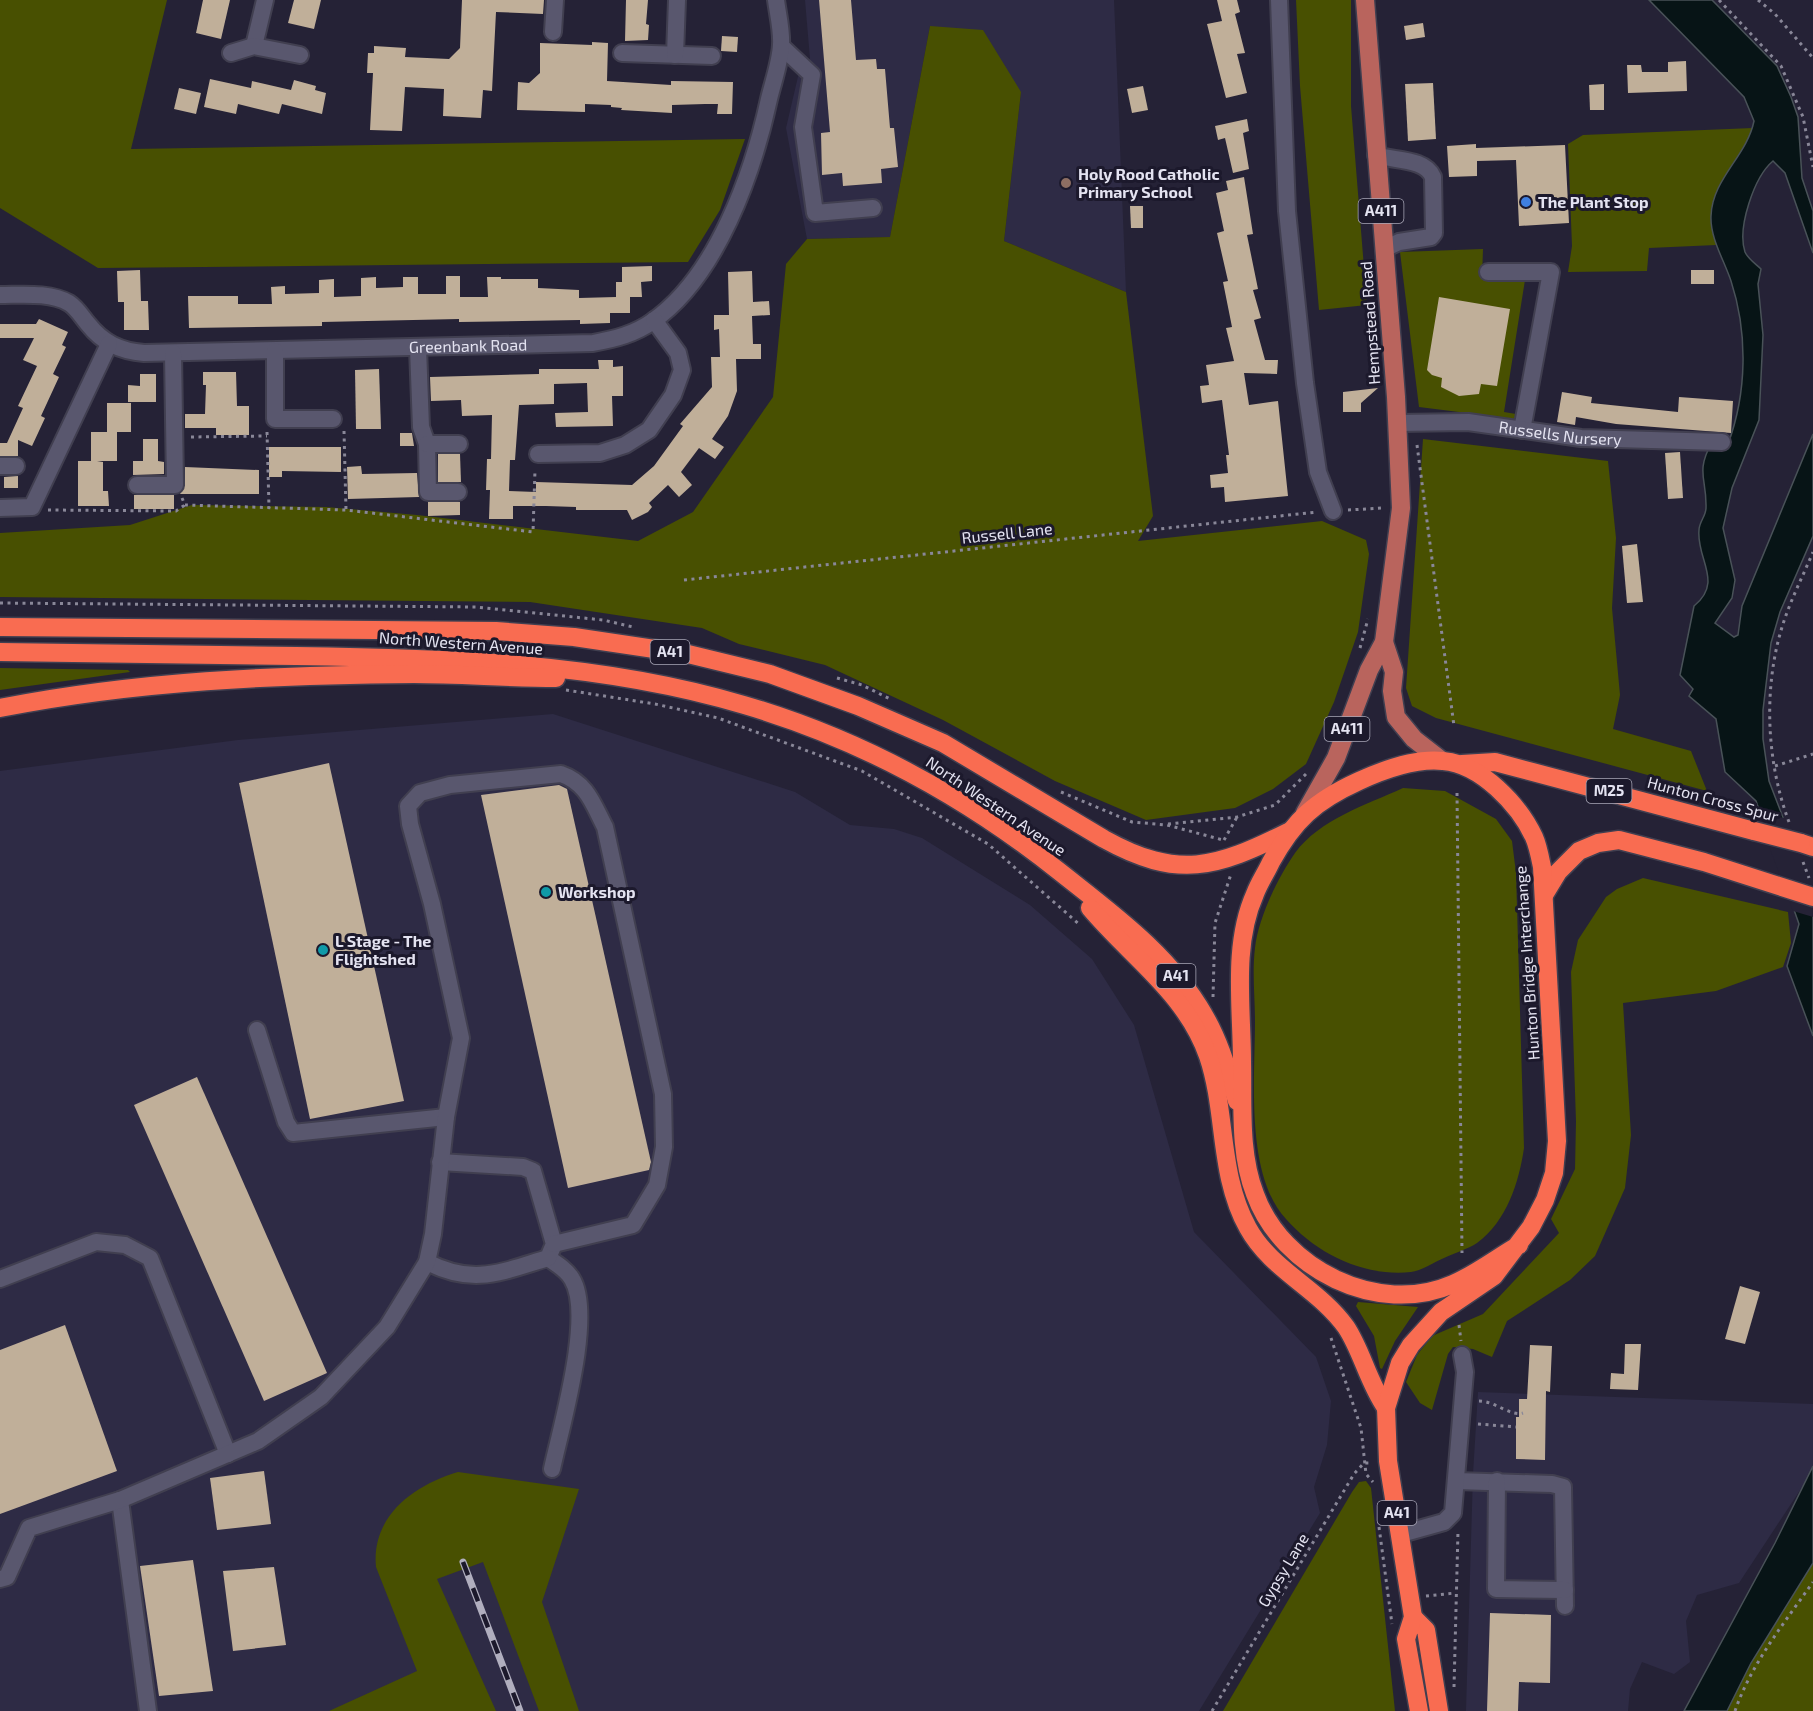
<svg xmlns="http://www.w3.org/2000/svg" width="1813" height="1711" viewBox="0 0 1813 1711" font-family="'Exo 2',sans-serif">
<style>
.built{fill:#2e2b45}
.green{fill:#485001}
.water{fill:#071416;stroke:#495258;stroke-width:1.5}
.pier{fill:#252236}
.building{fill:#c0af99}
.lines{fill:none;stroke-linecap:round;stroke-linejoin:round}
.minor-casing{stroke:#413f50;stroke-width:20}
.major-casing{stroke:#413f50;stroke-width:21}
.highway-casing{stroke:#413f50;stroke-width:21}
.path{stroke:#898798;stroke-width:3;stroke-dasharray:3 4.5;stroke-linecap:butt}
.minor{stroke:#59576e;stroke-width:16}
.major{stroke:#b9645d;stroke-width:18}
.highway{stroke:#f96c51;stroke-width:18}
.rail-casing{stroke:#b0aebe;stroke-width:7}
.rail{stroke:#1c192c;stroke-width:4.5;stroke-dasharray:14;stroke-linecap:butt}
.highway-bridge-casing{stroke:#413f50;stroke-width:21;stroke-linecap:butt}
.highway-bridge{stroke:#f96c51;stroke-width:18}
.education-dot{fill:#8d6e63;stroke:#1c192c;stroke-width:2}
.shop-dot{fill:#3f7fe0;stroke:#1c192c;stroke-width:2}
.culture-dot{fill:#0f9aa8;stroke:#1c192c;stroke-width:2}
.labels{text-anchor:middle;stroke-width:6;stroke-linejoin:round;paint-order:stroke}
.shield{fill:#1c192c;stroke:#a8a6b6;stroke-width:1.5}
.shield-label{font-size:15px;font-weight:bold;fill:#e4e3f1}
.poi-label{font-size:16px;font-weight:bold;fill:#e4e3f1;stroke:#1c192c;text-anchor:start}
.street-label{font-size:16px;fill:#e4e3f1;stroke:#1c192c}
</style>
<rect width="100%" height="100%" fill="#252236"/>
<!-- built -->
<g class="built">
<path d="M805,0H1114L1126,292L1004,241L1021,92L930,26L890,237L807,239L786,128L800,68L810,59Z"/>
<path d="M553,714L795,792L850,825L894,829L922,838L1030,905L1092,959L1134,1025L1194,1232L1316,1357L1331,1401L1327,1445L1314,1487L1320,1513L1199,1711H0V771L238,740Z"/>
<path d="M1478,1392L1813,1404V1466L1808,1478L1739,1583L1697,1595L1686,1621L1690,1662L1674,1674L1642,1662L1630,1689L1628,1711H1466L1473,1474Z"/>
</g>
<!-- green -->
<g class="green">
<path d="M0,0H167L131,149L745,139L720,210L688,262L98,268L0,208Z"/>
<path d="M1296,0H1351V106L1367,305L1319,310L1300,86Z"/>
<path d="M930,26L983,30L1021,92L1004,241L1126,292L1153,516L1138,541L1322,521L1366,540L1369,554L1358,632L1334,702L1306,764L1273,789L1235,808L1146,820L1055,781L943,720L825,665L739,644L702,628L530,602L0,597V533L130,525L192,505L326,507L417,515L638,541L693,512L773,397L786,264L807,239L890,237Z"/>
<path d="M1753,128C1740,159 1714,183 1711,217C1710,226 1715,236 1716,245L1649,248L1647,271L1568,272L1572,246L1568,144L1583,135Z"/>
<path d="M1483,249L1482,278L1525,280L1504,412L1516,414L1515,419L1419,407L1400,252Z"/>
<path d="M1423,439L1608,461L1616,538L1612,608L1620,695L1613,729L1691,751L1707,791L1436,718L1412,706L1406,688Z"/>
<path d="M0,668L128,670L130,672L0,690Z"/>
<path d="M1403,788L1445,791L1496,819L1512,841L1516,873L1524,1148C1519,1182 1507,1221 1477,1243C1468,1249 1454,1253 1444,1258C1434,1262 1421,1271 1411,1272C1364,1277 1317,1254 1286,1219C1245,1175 1255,1078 1255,1021C1255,997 1252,972 1255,948C1258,919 1278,877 1295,853C1320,819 1366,805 1403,788Z"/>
<path d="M1643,878L1788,912L1791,943L1783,967L1716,991L1623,1003L1631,1135L1625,1188L1595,1256L1570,1280L1507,1321L1492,1357L1473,1349L1453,1347L1448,1354L1432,1410L1420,1403L1406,1382L1417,1355L1432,1336L1483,1314L1559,1233L1551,1219L1575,1169L1576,1121L1571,972L1578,940L1606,897L1617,889Z"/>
<path d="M1358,1302L1418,1307L1395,1341L1382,1369L1380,1368L1374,1336L1356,1306Z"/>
<path d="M458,1472L579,1489L542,1602L579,1711H539L483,1562L437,1579L496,1711H329L417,1671L376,1567C371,1516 414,1485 458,1472Z"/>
<path d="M1366,1481L1371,1488L1395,1711H1223L1352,1492L1359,1482Z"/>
<path d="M1813,1563V1711H1727L1751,1663Z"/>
</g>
<!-- water -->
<g class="water">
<path d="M1649,0H1712L1777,66L1791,97L1798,117L1802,178L1813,211V253L1785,173L1773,161C1754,177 1737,228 1745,252C1748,259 1756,264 1761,269L1758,284L1763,335L1759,420L1732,488L1723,528L1735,580L1732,598L1715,623L1734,637L1738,635L1742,606L1813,434V536L1780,612L1771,643L1763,710V739L1769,781L1813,896V1036L1787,966L1799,924L1756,801L1725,772L1716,719L1689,696L1693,689L1680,675L1694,606C1724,582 1696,559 1699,530C1699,522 1706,516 1706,508C1707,478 1695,473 1712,442L1728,444C1747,393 1748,333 1731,281C1724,260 1710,238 1711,216C1712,179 1747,156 1754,121L1744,97Z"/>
<path d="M1813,1466V1563L1751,1663L1727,1711H1684L1775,1543Z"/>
</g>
<!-- pier -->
<path class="pier" d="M1756,811L1788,819L1813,887V917L1793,911Z"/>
<!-- building -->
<g class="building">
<path d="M203,0H230L221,39L196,33Z"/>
<path d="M294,0H321L314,29L288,23Z"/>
<path d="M462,0H544L543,14L496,12L492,91L483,90L481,118L443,116L444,89L405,87L402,131L370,130L373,73H367L368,53H374V46L406,48L405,57L449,59L460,48Z"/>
<path d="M626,0H648L646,24L649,25L648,40L625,41Z"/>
<path d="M819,0H851L856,60L876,59L877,69H885L890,128H894L898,167L881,169L882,183L843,186L842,173L822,175L821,133L830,132Z"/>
<path d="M1217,0H1237L1240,12L1235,14L1245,53L1237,54L1247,93L1226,98L1207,24L1222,21Z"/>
<path d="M1423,23L1425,37L1406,40L1404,26Z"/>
<path d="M722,36L738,37L737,52L721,51Z"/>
<path d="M592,42L608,43L607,81L671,85V81L733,82L732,114H717L718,104H705L672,105V113L621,110L622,108L611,107V105L585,104V112L517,110L518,82L529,83L540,73V43L592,45Z"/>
<path d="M1686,61L1687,91L1628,93L1627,65H1641L1642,72H1668V62Z"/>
<path d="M210,79L251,88L252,81L291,90L294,80L316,86L315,90L326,93L322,114L282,104L279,114L238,104L236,114L204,107Z"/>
<path d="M1433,83L1436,139L1408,141L1405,84Z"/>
<path d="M1604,84V110H1590L1589,85Z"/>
<path d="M1143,86L1148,110L1132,113L1127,89Z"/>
<path d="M179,88L201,93L196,114L174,109Z"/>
<path d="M1247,119L1249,131L1243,133L1249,169L1233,173L1225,138L1218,140L1215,126Z"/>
<path d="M1476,144V148L1565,145L1569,223L1519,226L1516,160L1477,161V176L1449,177L1447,146Z"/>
<path d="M1244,177L1253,234L1247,235L1258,289L1253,290L1261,318L1254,320L1265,360H1278L1277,374L1244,373L1249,405L1278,401L1288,496L1225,502L1224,487L1211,488L1210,475L1228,473L1226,455H1229L1222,400L1202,403L1200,386L1209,385L1206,365L1234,361L1226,328L1232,327L1223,282L1228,281L1217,233L1224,231L1216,193L1228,190L1226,181Z"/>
<path d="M1130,206H1143V228H1131Z"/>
<path d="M652,266V281L641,282L642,297H630V313H610V323L580,324V320L459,322V319L322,322V326L189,328L188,296H238V304H272L271,287L285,286V294L319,293V280L334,279V297L361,296V278L376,277V288L403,287V277H418V294H446V276H460V297H488L487,277H501V279H538V288L579,290V298L616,297V282H622V267Z"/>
<path d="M140,270L141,301H148L149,330H124V302H118L117,271Z"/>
<rect x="1691" y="270" width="23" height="14"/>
<path d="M752,271L753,302L769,301L770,315L752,316L753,344H761V359H736L737,391L728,416L712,439L724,447L715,459L699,448L681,472L692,485L679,497L668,485L649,503L652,507L648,512L632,520L627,510H576V507L546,506H513V519H489L490,490H486L487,459H491L492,415L462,416L461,400L431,401L430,377L539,374V369H599L598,360H613V367L623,366V396H612L613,426L556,427L555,413L588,412L587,383L554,384V404L519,405L515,460H510L509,491L536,492V482L632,485L654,466L683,426L680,424L712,387L711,357H720L719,329L714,330V315H729L728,272Z"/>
<path d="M1439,297L1510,309L1497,386L1481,384L1479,394L1459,396L1441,387L1442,378L1432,375L1427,370Z"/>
<path d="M39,319L68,332L62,345L66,347L53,374L59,377L41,416L45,418L32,446L18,440V456H0V443H7L23,408L18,406L37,366L23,360L34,338H0V324H36Z"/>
<path d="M379,369L381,429H356L355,370Z"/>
<path d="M203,372H236L237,406H249V435H216V428H185V414H205L206,385H203Z"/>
<path d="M140,374H156V402H128V385L140,386Z"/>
<path d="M1378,388L1361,403V412H1343V392Z"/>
<path d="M1562,392L1592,397L1591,403L1678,412L1679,397L1733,401L1731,433L1616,424L1576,417L1575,425L1557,422Z"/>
<rect x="107" y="403" width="24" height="29"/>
<path d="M91,432H117V461H97L103,462V491H108L109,506H78V461H91Z"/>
<path d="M400,433H412L414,446H400Z"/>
<path d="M143,439H158V461L164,462V474L133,475V461H143Z"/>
<path d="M269,447H341V472L282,471V477H269Z"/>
<path d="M1680,452L1683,498L1668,499L1665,453Z"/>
<path d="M438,454H460L461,482H438Z"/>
<path d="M361,466L362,474L417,473L419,497L348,499L347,467Z"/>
<path d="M185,467L259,470V494H180L185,485Z"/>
<path d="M18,476V488H4V477Z"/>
<rect x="134" y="495" width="40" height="14"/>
<path d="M428,502H460V515L428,516Z"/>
<path d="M1637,544L1643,602L1627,603L1622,546Z"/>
<path d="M329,763L404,1101L310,1119L239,783Z"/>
<path d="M559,785L567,789L651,1162L649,1170L568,1188L481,795Z"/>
<path d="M197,1077L327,1373L264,1401L134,1105Z"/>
<path d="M1740,1286L1760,1292L1745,1344L1725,1339Z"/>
<path d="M65,1325L117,1471L0,1514V1350Z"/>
<path d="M1625,1344H1641L1638,1390L1610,1389L1611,1373L1624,1374Z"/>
<path d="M1530,1345L1552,1346L1550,1392L1546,1391L1545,1460L1516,1459V1417H1519V1399H1527Z"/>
<path d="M264,1471L271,1524L217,1530L210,1478Z"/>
<path d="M193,1560L213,1691L159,1696L140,1566Z"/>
<path d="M274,1567L286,1645L233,1651L223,1571Z"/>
<path d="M1490,1613L1551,1615L1550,1683L1519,1682L1518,1711H1487Z"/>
</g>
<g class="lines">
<!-- minor casing -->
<g class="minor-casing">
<g id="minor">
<path d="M1279,0L1287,211L1305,383L1318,472L1333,511"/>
<path d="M553,32L555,0"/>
<path d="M254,46L265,0"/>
<path d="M781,46L812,75L803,127L815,213L873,208"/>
<path d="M231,53L254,46L300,55"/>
<path d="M622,53L712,56"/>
<path d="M675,55L677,0"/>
<path d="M1376,155C1394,161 1425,158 1433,177L1434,233L1431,237L1399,242L1384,249"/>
<path d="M1488,272H1551L1522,430"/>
<path id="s1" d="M0,295C22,295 50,292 69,303C77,308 82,317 88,324C103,343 120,351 144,353L593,343C615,339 635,334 653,321C717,276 753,173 769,99C773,82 780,63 781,45C782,31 778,15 776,0"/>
<path d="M418,348L421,427L427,444L428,492H458"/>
<path d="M275,351V419H333"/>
<path id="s2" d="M1397,423L1468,422L1581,438L1722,442"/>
<path d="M427,444H459"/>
<path d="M538,454L600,453L625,445L649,430L673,395L682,370L678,353L654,320"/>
<path d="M0,466H16"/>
<path d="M137,485H175L173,353"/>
<path d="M0,508L32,507L109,344"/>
<path d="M257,1030L286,1122L293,1133L446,1117"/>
<path d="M548,1258C557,1264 567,1270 572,1279C594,1315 561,1427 552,1469"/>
<path d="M427,1262C474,1286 501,1272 548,1258L554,1244L533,1171L523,1167L440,1162"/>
<path d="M0,1279L96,1242L125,1245L150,1258L228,1454"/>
<path d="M1456,1481L1552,1484L1563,1487L1565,1606"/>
<path d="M1497,1481L1496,1589L1565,1590"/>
<path d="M120,1500L148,1711"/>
<path d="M1401,1534L1444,1522L1453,1513L1465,1372L1462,1355"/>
<path d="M0,1579L7,1577L29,1528L120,1500L258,1441L321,1397L387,1327L427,1262L433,1234L446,1117L461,1038L432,904L410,824L408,806L420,793L450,785L561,774C587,783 593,804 605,827L663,1094L664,1147L657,1185L633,1225L554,1244"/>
</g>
</g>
<!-- major casing -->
<g class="major-casing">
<g id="major">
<path d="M1384,642L1394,672L1392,691L1396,717L1414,739L1441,760"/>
<path d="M1305,813L1336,758L1369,670L1384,642L1401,508L1396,397L1365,0"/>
</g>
</g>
<!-- highway casing -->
<g class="highway-casing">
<g id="highway">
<path d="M0,627L496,631L574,637L688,654L770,674L858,706L943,743L1104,839C1178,880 1216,868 1288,832"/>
<path d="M0,652C99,654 198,655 296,656C446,658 600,662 744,705C860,739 966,797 1060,872C1113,914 1171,956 1204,1015C1220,1042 1228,1072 1237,1101"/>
<path d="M0,708C137,681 275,675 414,674C461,674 508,678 556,678"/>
<path d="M1462,764L1495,762L1754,831"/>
<path d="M1801,843L1813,847"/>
<path d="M1544,895L1558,872L1579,851L1598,843L1619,840L1704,862L1813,897"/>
<path d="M1090,908C1131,957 1186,993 1208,1056C1227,1112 1218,1174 1248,1228C1271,1270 1318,1288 1346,1327C1362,1351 1368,1382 1386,1408"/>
<path d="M1413,1617L1426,1630L1439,1711"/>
<path d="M1419,1711L1406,1639L1413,1617L1388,1461L1386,1408L1400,1363L1411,1345L1441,1312L1494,1276L1531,1227L1545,1200L1554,1173L1557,1141L1542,867C1540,857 1538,846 1534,837C1519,805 1481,764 1443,761C1416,758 1383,770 1359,781C1315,801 1294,820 1271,862C1266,873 1259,883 1255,894C1232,945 1242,1008 1242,1062C1243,1105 1239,1153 1255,1194C1282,1269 1378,1317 1453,1284C1476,1274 1498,1257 1519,1245"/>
</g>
</g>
<!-- path -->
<g class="path">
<path d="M1719,0L1781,66L1803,117L1813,167"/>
<path d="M1758,0L1775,14L1813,58"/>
<path d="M344,431L346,510"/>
<path d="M267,432L269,508"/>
<path d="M191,437L267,436"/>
<path d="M1417,445L1454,726"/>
<path d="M182,498L185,505L346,510L533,532L535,470"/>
<path d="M48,510L176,511L185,505"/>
<path d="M1348,510L1383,508"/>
<path d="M684,580L1317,512"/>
<path d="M0,603L476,607L603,620L633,627"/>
<path d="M1360,648L1368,619"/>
<path d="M837,678L862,685L892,700"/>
<path d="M566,690L655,704L718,718L862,771L988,844L1080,925"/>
<path d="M1775,766L1813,754"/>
<path d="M1061,792L1132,822L1167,825L1223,840"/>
<path d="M1457,793L1462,1253"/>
<path d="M1789,822C1766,761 1763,686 1783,624C1791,599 1803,576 1813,552"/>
<path d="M1168,824L1237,817L1275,805L1306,774"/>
<path d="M1224,840L1237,817"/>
<path d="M1803,862L1809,878"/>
<path d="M1213,997L1215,923L1231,874"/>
<path d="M1459,1325L1461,1341"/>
<path d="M1331,1338L1361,1428L1366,1474L1373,1482"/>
<path d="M1479,1401C1495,1401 1511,1417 1523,1413"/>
<path d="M1478,1424L1516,1427"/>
<path d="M1379,1527L1392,1624"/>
<path d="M1426,1596L1455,1593"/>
<path d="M1454,1687L1458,1531"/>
<path d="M1212,1711L1354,1474L1364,1463H1372"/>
<path d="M1735,1711C1751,1664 1785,1622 1813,1582"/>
</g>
<!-- minor -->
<use href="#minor" class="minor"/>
<!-- major -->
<use href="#major" class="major"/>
<!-- highway -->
<use href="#highway" class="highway"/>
<!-- rail casing -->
<g class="rail-casing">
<path id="rail" d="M463,1562L520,1711"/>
</g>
<!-- rail -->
<use href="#rail" class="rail"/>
<!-- highway-bridge casing -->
<g class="highway-bridge-casing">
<path id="highway-bridge" d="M1754,831L1801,843"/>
</g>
<!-- highway-bridge -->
<use href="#highway-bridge" class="highway-bridge"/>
</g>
<!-- markers -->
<circle class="education-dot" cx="1066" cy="183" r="6"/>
<circle class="shop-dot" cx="1526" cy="202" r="6"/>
<g class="culture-dot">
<circle cx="546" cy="892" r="6"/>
<circle cx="323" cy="950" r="6"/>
</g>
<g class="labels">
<!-- shield labels -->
<g class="shield">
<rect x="1358.5" y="199" width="45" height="24" rx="4.5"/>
<rect x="650.5" y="640" width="39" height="24" rx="4.5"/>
<rect x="1324.5" y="717" width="45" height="24" rx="4.5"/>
<rect x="1586.5" y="779" width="45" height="24" rx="4.5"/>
<rect x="1156.5" y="964" width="39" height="24" rx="4.5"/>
<rect x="1377.5" y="1501" width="39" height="24" rx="4.5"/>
</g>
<g class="shield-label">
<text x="1381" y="216">A411</text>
<text x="670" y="657">A41</text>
<text x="1347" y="734">A411</text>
<text x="1609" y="796">M25</text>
<text x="1176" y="981">A41</text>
<text x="1397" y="1518">A41</text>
</g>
<!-- poi labels -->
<g class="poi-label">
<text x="1078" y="180">Holy Rood Catholic<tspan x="1078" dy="18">Primary School</tspan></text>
<text x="1538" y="208">The Plant Stop</text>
<text x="558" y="898">Workshop</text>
<text x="335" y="947">L Stage - The<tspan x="335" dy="18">Flightshed</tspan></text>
</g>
<!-- street labels -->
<g class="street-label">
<text transform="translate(1370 323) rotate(-94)" y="6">Hempstead Road</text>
<text dy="6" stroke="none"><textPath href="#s1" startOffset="488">Greenbank Road</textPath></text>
<text dy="6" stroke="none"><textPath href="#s2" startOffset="164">Russells Nursery</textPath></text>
<text transform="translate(1007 533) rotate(-6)" y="6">Russell Lane</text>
<text transform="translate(461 643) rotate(4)" y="6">North Western Avenue</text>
<text transform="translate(1713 799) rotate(15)" y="6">Hunton Cross Spur</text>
<text transform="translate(996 806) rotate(34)" y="6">North Western Avenue</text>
<text transform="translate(1527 963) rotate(-94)" y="6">Hunton Bridge Interchange</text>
<text transform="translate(1283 1570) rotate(-59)" y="6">Gypsy Lane</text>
</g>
</g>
</svg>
